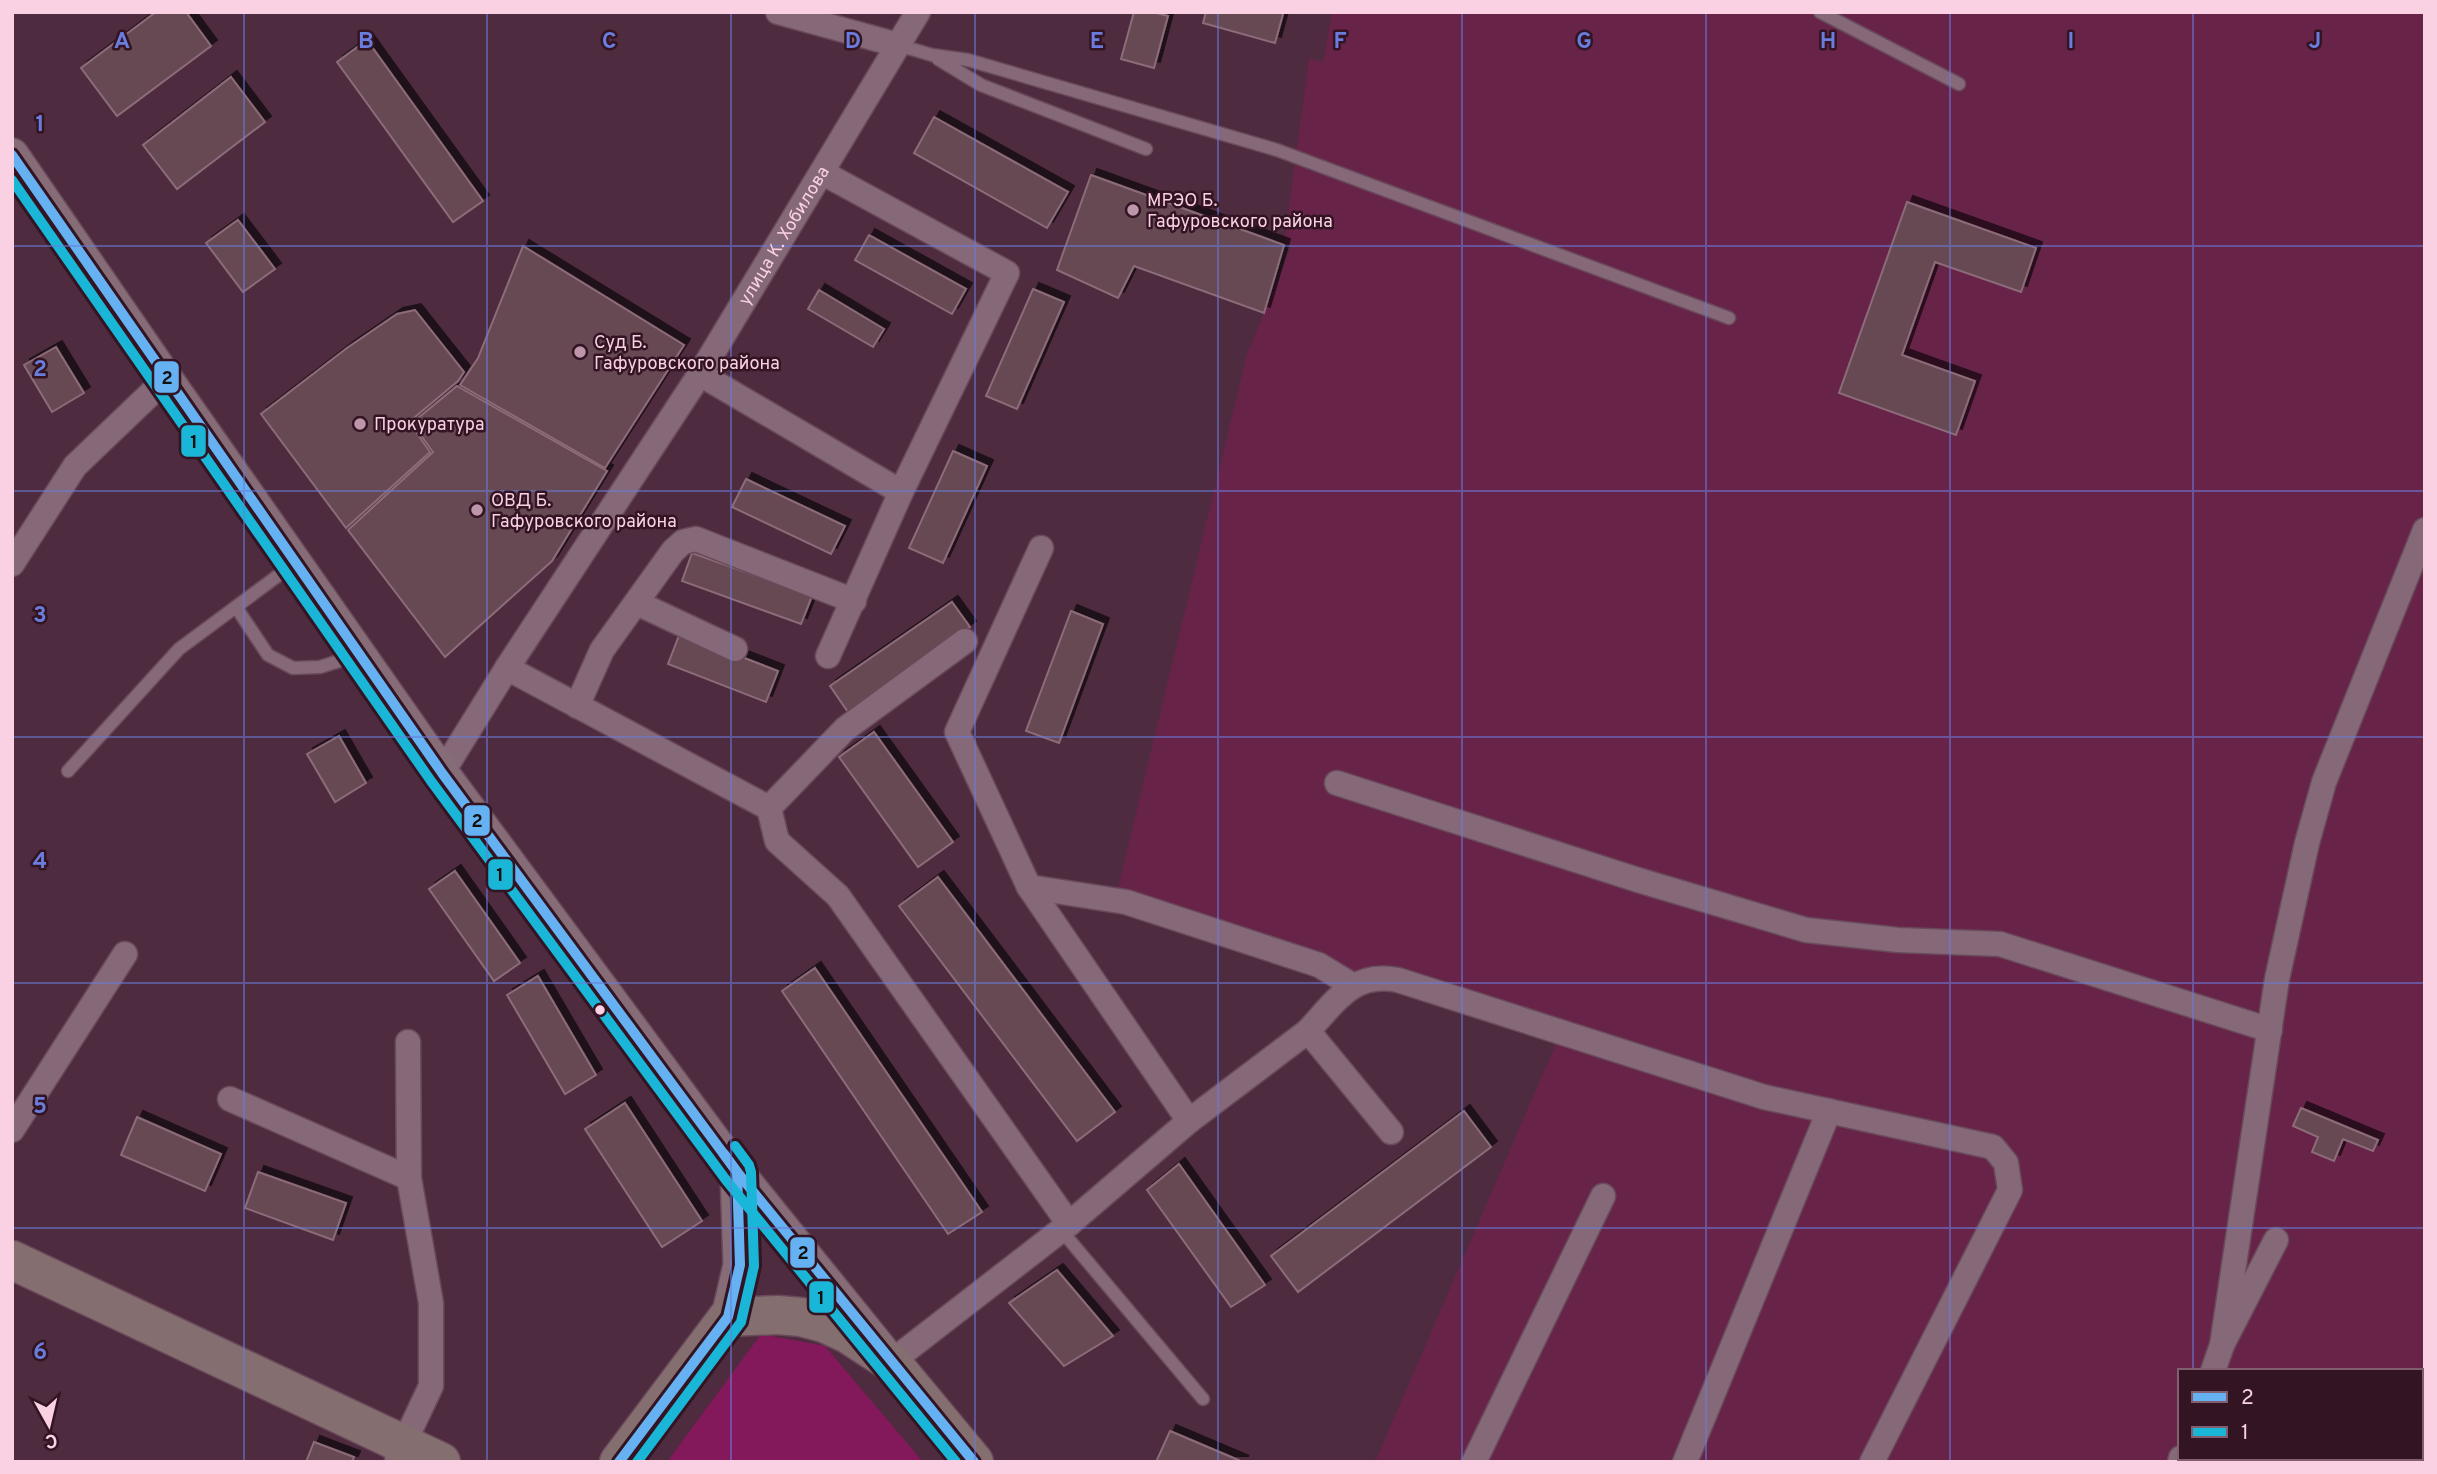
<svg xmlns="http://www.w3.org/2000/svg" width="2437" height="1474" viewBox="0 0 2437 1474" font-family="Overpass,sans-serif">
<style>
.built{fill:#682349;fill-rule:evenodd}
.green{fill:#83195a}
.building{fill:#664853;stroke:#8c6c78;stroke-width:2;filter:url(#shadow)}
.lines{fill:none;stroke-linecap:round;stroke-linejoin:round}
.lane-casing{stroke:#69495a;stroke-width:15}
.street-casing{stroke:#69495a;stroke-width:27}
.secondary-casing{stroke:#69495a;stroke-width:36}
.highway-casing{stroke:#69495a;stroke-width:41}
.lane{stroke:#856978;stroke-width:12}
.street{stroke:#856978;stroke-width:24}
.secondary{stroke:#866c76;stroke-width:33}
.highway{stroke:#846e6f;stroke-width:38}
.bus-1-casing{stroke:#321423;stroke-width:16}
.bus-2-casing{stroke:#321423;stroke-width:16}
.bus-1{stroke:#66b1f2;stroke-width:10}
.bus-2{stroke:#1ab6d8;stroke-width:10}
.grid{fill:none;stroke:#6a7cdc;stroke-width:2;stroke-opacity:0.55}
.poi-dot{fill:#be96aa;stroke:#321423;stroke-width:2.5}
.bus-dot{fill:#fad0e3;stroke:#321423;stroke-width:2.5}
.labels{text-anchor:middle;stroke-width:5;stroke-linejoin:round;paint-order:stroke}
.poi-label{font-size:18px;fill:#fad0e3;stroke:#321423;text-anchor:start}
.street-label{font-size:18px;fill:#fad0e3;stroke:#321423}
.grid-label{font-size:23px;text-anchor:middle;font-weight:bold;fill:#6a7cdc;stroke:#321423;stroke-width:5;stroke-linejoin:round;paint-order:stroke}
.line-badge{stroke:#321423;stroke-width:2.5}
.pale-badge-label{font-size:19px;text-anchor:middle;font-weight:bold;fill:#111}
</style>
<defs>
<filter id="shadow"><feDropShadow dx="6" dy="-6" stdDeviation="0" flood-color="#0009"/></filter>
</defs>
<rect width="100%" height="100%" fill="#4e2b3f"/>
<!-- built -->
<path class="built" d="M1332,12H2425V1462H1375L1557,1041L1115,900L1247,354L1289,252L1290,246L1284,245L1309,58L1323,62ZM2180,1371H2421V1458H2180Z"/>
<!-- green -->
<path class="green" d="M761,1334L825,1346L923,1462H667Z"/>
<!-- building -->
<g class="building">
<path d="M156,12H186L211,46L117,116L81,68Z"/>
<path d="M1134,12H1153L1168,16L1154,68L1121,59Z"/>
<path d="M1206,12H1279L1283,14L1275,43L1203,23Z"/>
<path d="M367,40L483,201L453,222L337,62Z"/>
<path d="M231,77L265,122L177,189L143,145Z"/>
<path d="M934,117L1068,192L1047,228L914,153Z"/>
<path d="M1091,175L1284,245L1264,313L1134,266L1118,298L1057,270Z"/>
<path d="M1907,202L2036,248L2021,292L1935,262L1902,355L1975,381L1956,435L1839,393Z"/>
<path d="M238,220L275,269L243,292L206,243Z"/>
<path d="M869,235L966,289L952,314L855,260Z"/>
<path d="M523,246L684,345L605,468L460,385L478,358Z"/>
<path d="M1033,289L1064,302L1017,409L986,396Z"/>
<path d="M819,290L884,329L873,347L808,309Z"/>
<path d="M415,310L464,372L458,381L409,422L430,452L346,528L261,414L347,348L397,314Z"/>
<path d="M56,347L84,393L52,412L24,365Z"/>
<path d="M457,386L607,471L552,561L445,657L348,530L433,452L412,423Z"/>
<path d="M953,451L987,466L943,563L909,548Z"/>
<path d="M746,479L845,526L831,554L732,507Z"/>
<path d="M692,553L812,596L801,624L682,581Z"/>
<path d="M952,602L970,627L848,712L830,686Z"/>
<path d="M1071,611L1103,624L1059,743L1026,731Z"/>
<path d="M680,633L778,671L766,702L668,664Z"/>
<path d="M874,732L953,842L918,867L839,757Z"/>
<path d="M339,736L366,783L335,802L307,754Z"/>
<path d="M455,871L520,963L494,981L429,889Z"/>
<path d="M938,877L1115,1112L1077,1141L899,906Z"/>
<path d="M815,968L982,1212L948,1234L782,991Z"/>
<path d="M538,976L596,1075L565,1094L507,995Z"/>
<path d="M625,1103L702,1221L662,1247L585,1129Z"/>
<path d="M2301,1108L2378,1140L2373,1151L2343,1139L2334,1161L2312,1152L2318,1137L2293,1126Z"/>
<path d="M1464,1111L1491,1147L1298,1292L1271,1256Z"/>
<path d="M137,1117L221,1154L205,1191L121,1155Z"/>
<path d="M1179,1164L1265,1285L1231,1307L1147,1190Z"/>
<path d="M258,1172L346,1203L333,1240L245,1208Z"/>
<path d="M1057,1270L1113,1336L1064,1366L1009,1303Z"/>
<path d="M1170,1431L1243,1462H1156Z"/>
<path d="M314,1442L354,1457L352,1462H306Z"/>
</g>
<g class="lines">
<!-- lane casing -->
<g class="lane-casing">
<g id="lane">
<path d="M1820,12L1959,84"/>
<path d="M898,45L932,55L968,60L1277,150L1729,318"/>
<path d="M938,59L981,85L1146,149"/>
<path d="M236,607L268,655L293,668L320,667L355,656"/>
<path d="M68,771L179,649L295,563"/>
<path d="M1061,1230L1203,1399"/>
</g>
</g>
<!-- street casing -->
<g class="street-casing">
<g id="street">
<path d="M778,12L898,45"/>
<path d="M823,173L1007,273L901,492L828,656"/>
<path d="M700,374L901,492"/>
<path d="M12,564L75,466L166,379"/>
<path d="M637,603L735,649"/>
<path d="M507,668L769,808L845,729L965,641"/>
<path d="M577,706L602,650L673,551L683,542L696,539L854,601"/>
<path id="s1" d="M442,773L507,668L700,374L918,12"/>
<path d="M1337,783L1638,880L1806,930L1898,940L2000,944L2270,1030"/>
<path d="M769,808L777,841L838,896L1069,1224"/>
<path d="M1029,887L1126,902L1319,965L1352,985"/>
<path d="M1308,1031C1336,1001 1353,971 1398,980L1764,1097L1993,1147L2006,1163L2010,1190L1872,1462"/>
<path d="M230,1099L409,1178"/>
<path d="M1189,1121L1308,1031L1391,1132"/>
<path d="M12,1130L125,954"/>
<path d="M2222,1345L2277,979L2307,843L2324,782L2425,530"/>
<path d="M891,1362L1069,1224L1189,1121L1029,887L957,732L1041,548"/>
<path d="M2213,1371L2222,1345L2276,1240"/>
<path d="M397,1458L431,1386V1303L409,1178L408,1042"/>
<path d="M1474,1462L1603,1196"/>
<path d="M1685,1462L1829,1111"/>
<path d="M2180,1462L2181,1458"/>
</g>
</g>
<!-- secondary casing -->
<g class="secondary-casing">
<g id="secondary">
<path d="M12,155L166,379L442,773L737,1172L881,1350"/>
<path d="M728,1317L740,1265L737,1172"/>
</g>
</g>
<!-- highway casing -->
<g class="highway-casing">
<g id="highway">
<path d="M12,1260L441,1462"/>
<path d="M619,1462L728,1317L778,1315L801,1317L824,1323L848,1334L891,1362L974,1462"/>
</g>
</g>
<!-- lane -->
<use href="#lane" class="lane"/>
<!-- street -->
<use href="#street" class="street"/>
<!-- secondary -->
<use href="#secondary" class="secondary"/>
<!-- highway -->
<use href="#highway" class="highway"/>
<!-- bus-1 casing -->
<g class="bus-1-casing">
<g id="bus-1">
<path d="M12,155L442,773L737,1172L974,1462"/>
<path d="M619,1462L728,1317L740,1265L737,1172L724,1154"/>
</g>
</g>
<!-- bus-2 casing -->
<g class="bus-2-casing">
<g id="bus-2">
<path d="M12,180L431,781L726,1180L956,1462"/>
<path d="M637,1462L741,1322L754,1266L751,1172L749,1165L735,1146"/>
</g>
</g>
<!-- bus-1 -->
<use href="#bus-1" class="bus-1"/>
<!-- bus-2 -->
<use href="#bus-2" class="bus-2"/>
</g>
<!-- grid -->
<path class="grid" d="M244,12V1462M487,12V1462M731,12V1462M975,12V1462M1218,12V1462M1462,12V1462M1706,12V1462M1950,12V1462M2193,12V1371M12,246H2425M12,491H2425M12,737H2425M12,983H2425M12,1228H2425M2193,1458V1462"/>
<!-- markers -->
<g class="poi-dot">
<circle cx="1133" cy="210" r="7"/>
<circle cx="580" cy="352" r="7"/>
<circle cx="360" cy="424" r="7"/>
<circle cx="477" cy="510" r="7"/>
</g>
<circle class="bus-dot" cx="600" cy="1010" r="6"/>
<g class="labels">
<!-- poi labels -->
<g class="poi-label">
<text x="1147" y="206">МРЭО Б.<tspan x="1147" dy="21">Гафуровского района</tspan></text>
<text x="594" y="348">Суд Б.<tspan x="594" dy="21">Гафуровского района</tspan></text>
<text x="374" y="430">Прокуратура</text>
<text x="491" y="506">ОВД Б.<tspan x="491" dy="21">Гафуровского района</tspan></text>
</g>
<!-- street labels -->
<g class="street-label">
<text dy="6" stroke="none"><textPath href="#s1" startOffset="637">улица К. Хобилова</textPath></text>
</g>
</g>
<g class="grid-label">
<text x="122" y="48">A</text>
<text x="366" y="48">B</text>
<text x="609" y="48">C</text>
<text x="853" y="48">D</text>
<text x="1097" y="48">E</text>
<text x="1340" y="48">F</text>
<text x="1584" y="48">G</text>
<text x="1828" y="48">H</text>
<text x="2071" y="48">I</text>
<text x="2315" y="48">J</text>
<text x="40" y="131">1</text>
<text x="40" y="376">2</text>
<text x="40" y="622">3</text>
<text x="40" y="868">4</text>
<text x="40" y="1113">5</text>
<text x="40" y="1359">6</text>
</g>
<g class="line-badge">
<rect x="153" y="360" width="27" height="34" rx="7" fill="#66b1f2"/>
<rect x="180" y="424" width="27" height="34" rx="7" fill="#1ab6d8"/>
<rect x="463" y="804" width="28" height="33" rx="7" fill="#66b1f2"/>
<rect x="487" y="858" width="27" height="33" rx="7" fill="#1ab6d8"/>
<rect x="789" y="1236" width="27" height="33" rx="7" fill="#66b1f2"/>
<rect x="808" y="1280" width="27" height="34" rx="7" fill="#1ab6d8"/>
</g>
<g class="pale-badge-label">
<text x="167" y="384">2</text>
<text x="194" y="448">1</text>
<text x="477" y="827">2</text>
<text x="500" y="881">1</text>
<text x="803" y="1259">2</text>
<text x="821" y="1304">1</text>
</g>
<!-- border -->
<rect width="2437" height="1474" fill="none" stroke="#fad0e3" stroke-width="28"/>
<!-- legend -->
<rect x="2178" y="1369" width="245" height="91" fill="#321423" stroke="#825f70" stroke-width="2"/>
<rect x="2192" y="1392" width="35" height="10" fill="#66b1f2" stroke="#825f70" stroke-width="2"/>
<text x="2241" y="1404" font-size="21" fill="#fad0e3">2</text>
<rect x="2192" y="1427" width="35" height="10" fill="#1ab6d8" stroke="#825f70" stroke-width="2"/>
<text x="2241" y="1439" font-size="21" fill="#fad0e3">1</text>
<!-- north arrow -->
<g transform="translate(49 1425) rotate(172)" stroke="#321423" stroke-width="5" paint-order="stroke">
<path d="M0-5L12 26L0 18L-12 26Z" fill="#fad0e3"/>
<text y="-10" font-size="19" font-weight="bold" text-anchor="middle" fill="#fad0e3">С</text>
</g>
</svg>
